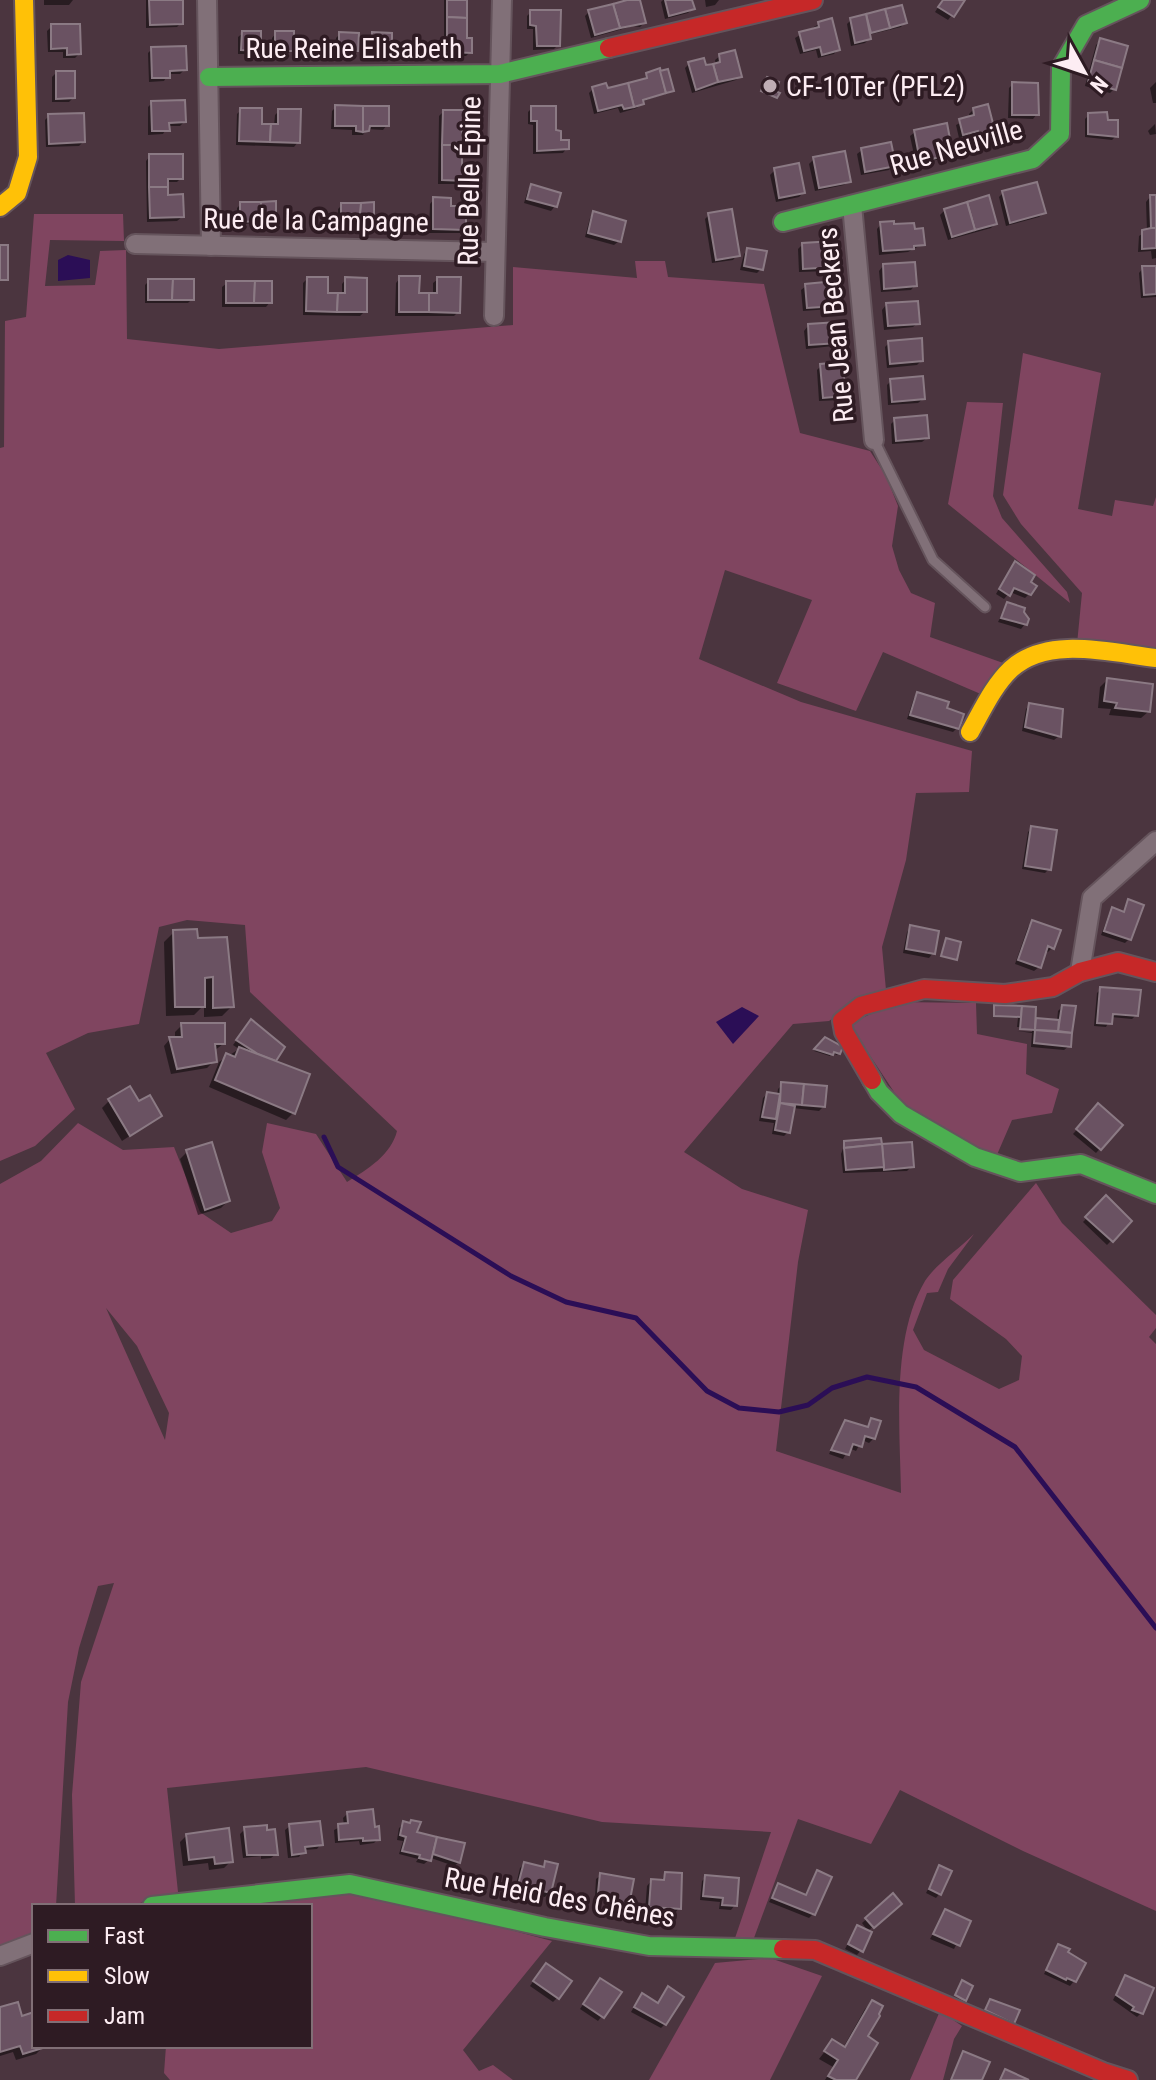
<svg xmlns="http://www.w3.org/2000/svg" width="1156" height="2080" viewBox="0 0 1156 2080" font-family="'Roboto Condensed',sans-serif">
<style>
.green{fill:#804560;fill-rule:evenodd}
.water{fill:#2b0e56}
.shadow{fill:#0007}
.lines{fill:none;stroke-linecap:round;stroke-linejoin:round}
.stream{stroke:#2b0e56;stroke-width:5}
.building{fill:#6a5262;stroke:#8b7a84;stroke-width:2}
.lane-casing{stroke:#65545c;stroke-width:13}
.street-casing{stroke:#65545c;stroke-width:22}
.fast-casing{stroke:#65545c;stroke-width:22}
.slow-casing{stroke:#65545c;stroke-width:22}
.jam-casing{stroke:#65545c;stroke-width:22}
.lane{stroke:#817078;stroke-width:9}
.street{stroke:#817078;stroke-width:18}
.fast{stroke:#4caf50;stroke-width:18}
.slow{stroke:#ffc107;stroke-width:18}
.jam{stroke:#c62828;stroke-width:18}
.poi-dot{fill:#bfadb4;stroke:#2e1b23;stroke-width:3}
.labels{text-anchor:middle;stroke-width:7;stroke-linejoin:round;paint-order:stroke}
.street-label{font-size:28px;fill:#fdedf3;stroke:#2e1b23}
.poi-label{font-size:28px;fill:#fdedf3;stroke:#2e1b23;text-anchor:start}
</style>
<rect width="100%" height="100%" fill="#4b353f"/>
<!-- green -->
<g class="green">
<path d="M34,214H123L124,241L50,240L45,286L95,285L100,251L126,250L127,339L219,349L513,325V267L637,278L635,261H665L668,277L764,284L800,433L870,451L886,476L898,506L892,546L899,570L911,593L935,603L930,637L1006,664L983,695L883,652L856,711L777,683L812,600L725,570L699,659L801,702L972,751L969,792L916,793L906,860L882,947L886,990L864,998L829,1021L793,1024L684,1152L742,1189L808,1210L798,1262L776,1451L901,1493C900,1429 891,1338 925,1281C936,1264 959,1249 974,1234L948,1269L938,1292L927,1293L913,1330L924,1350L999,1389L1019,1380L1022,1356L1006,1339L950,1299L953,1280L1036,1183L1062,1223L1156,1315V1328L1149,1337L1156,1344V1911L1023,1851L900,1790L871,1844L798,1819L751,1946L733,1944L771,1832L602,1822L366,1767L167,1788L178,1892L130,1906H75L72,1795L81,1682L114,1583L98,1586L79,1648L68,1702L56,1906H34V1935L0,1947V1184L41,1161L78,1123L123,1150L174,1147L200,1212L231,1233L272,1221L280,1208L262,1152L267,1123L316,1134L347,1182C368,1169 391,1155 397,1131L250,992L245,925L187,920L159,927L139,1024L88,1033L46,1053L75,1109L35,1146L0,1161V448L4,447L5,321L26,317ZM106,1308L137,1346L169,1413L165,1440Z"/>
<path d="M1023,353L1101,373L1078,509L1112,516L1115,500L1153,506L1156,497V651L1077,644L1082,593L1021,524L1003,495Z"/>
<path d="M967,402L1003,403L993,496L1002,518L1067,592L1070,603L948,504Z"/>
<path d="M897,1002L976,1003L977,1034L1027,1044L1026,1074L1059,1089L1052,1113L1012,1120L996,1157L906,1110L849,1024Z"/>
<path d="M365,1891L552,1941L463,2050L479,2071L493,2065L513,2080H170L164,2073L166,2046H310V1906H188Z"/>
<path d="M770,1958L822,1976L770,2080H649L715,1963Z"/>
<path d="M940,2011L962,2026L954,2039L943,2080H910Z"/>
</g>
<!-- water -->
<g class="water">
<path d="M68,255L90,260V278L58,281V260Z"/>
<path d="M742,1007L759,1016L733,1044L716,1022Z"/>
</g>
<!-- shadow -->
<g class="shadow">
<path d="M44,0H73L69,5H44Z"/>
<path d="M146,0H165L181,23L177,27L146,28Z"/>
<path d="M444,0H465V40L470,52L466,56H444Z"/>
<path d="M633,0H637L644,23L640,27L633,26L591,38L585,16L589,12Z"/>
<path d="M663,0H690L693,8L688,13L665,19L661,2Z"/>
<path d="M705,0H719L715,5L706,7Z"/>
<path d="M943,0H963L948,20L935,12Z"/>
<path d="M901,7L905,22L901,27L868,35L869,39L865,43L851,46L847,24L851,20Z"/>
<path d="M531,12L558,45L554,49L533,50V29H527V16Z"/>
<path d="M819,24L838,49L834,54L818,58L816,50L800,54L795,38Z"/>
<path d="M52,26L79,54L75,58H63V52H48L47,31Z"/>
<path d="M243,33L259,50L254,54H238V37Z"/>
<path d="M276,33L292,50L287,54H271L272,38Z"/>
<path d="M340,34L356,51L352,55H335L336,38Z"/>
<path d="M373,34L390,51L385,55H369V39Z"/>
<path d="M1101,40L1114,89L1110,93L1085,86L1096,45Z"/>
<path d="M152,49L185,69L180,74H168L164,81L149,82L148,53Z"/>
<path d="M720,56L740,76L736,80L692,93L685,68L689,64L705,68L716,65L715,60Z"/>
<path d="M56,73L73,98L69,102H52V77Z"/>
<path d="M647,74L672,91L641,102L637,108L620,113L618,108L594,114L589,93L593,89L606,91L643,81Z"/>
<path d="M1156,82V103H1153L1150,88Z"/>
<path d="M1013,84L1037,114L1033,119L1008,118L1009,88Z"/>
<path d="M152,103L184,122L180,126H168L163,134L148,135V107Z"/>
<path d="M336,107L387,125L383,130L367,129L363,135H352V130L331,129L332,111Z"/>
<path d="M532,108L567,148L563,153L533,154V125L528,124V112Z"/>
<path d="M974,109L994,134L990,138L977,142L974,134L959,138L956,125L970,118L969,114Z"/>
<path d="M241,110L260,126H274L275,115L279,111L298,142L294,147L236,145L237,114Z"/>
<path d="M443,112L465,123L460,128V167L464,180L460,184H438L439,116Z"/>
<path d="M1089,115L1116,136L1112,140L1085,137V119Z"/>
<path d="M49,116L83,142L79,146L46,147L45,120Z"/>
<path d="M1155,124L1156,134L1150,135L1148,131Z"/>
<path d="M915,132L951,154L946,158L916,164L910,136Z"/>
<path d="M862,150L894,165L889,170L861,175L857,154Z"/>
<path d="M150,156L181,178L177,182H166V197L182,217L177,221L147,222L146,161Z"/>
<path d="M814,159L849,181L844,185L815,191L809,164Z"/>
<path d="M775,170L803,193L799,197L776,202L770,175Z"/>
<path d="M532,186L555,206L551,211L524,203L528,190Z"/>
<path d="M1003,193L1044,213L1039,217L1006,226L999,197Z"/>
<path d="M1150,197H1156V258L1152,259L1151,251L1138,252L1139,236L1147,231L1146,202Z"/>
<path d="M434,199L449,208L464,229L460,233H429L430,204Z"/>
<path d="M241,204L274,220L237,225V208Z"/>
<path d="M342,205L372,222L338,227V209Z"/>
<path d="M945,210L995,224L991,228L948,240L940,215Z"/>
<path d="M594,214L619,241L614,245L585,237L590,218Z"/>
<path d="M709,215L737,255L733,260L712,263L705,219Z"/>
<path d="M881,224L923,244L908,252L879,255L877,229Z"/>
<path d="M802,245L833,266L828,271L799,272L798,249Z"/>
<path d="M748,250L761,269L757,273L740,270L744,254Z"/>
<path d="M883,266L915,285L911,290L881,292L879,271Z"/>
<path d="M1143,268H1156V297L1141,298L1139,273Z"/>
<path d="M400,278L417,295H433V283L438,279L458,312L454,316H395L396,283Z"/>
<path d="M307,279L326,295H342V284L346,279L365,311L360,316L303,315V283Z"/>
<path d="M149,281L192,299L188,303H145V285Z"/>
<path d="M227,283L270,302L266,307H222V287Z"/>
<path d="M806,286L834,305L830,309L803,311L801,290Z"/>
<path d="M886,305L918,323L913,327L884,330L882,310Z"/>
<path d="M808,326L837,342L833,346L806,349L804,331Z"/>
<path d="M889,343L921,361L917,365L887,368L885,347Z"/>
<path d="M821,366L843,395L839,400L819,401L817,370Z"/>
<path d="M891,381L923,399L918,403L888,405L887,385Z"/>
<path d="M895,420L927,438L922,442L892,444L891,424Z"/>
<path d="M1011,568L1028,583L1030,593L1025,598L1010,592L1004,599L996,594Z"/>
<path d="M1007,605L1025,624L1021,629L998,622Z"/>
<path d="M1107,680L1148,712L1141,718L1109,715L1111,709L1098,708L1100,687Z"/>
<path d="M918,694L944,709L958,727L953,732L907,719L914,698Z"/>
<path d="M1030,705L1059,736L1054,740L1022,731L1026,709Z"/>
<path d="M1032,828L1049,869L1045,873L1022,869L1028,832Z"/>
<path d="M1129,902V939L1125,943L1101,935L1109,914L1113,910L1122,913Z"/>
<path d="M1033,922L1052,948L1048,952L1044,951L1039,967L1034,971L1015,964L1028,927Z"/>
<path d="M911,928L933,953L929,958L903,953L907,932Z"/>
<path d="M174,932L196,940L232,1006L222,1016L204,1017V1005L194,1015L166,1016L164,942Z"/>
<path d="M1101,989L1136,1015L1132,1019L1111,1017L1106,1027L1094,1026L1097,993Z"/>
<path d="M995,1007L1034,1009V1024L1037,1020L1057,1022L1058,1011L1062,1007L1073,1008L1069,1046L1064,1050L1031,1047L1032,1033L1017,1031L1032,1032V1028L1017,1027L1018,1018L993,1017Z"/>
<path d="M182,1025L223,1044L214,1051V1061L207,1068L171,1074L164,1046L170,1039H175V1032Z"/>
<path d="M247,1026L274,1059L272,1061L307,1075L293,1113L286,1120L209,1087L219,1062L239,1049L233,1045Z"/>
<path d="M826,1039L839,1053L837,1055L832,1053L830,1056L814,1051Z"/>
<path d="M782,1085L823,1107L819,1111L793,1108L788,1132L784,1136L772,1134L774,1123L759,1121L763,1098L767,1094L777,1096L778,1089Z"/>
<path d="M109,1101L138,1104L160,1116L122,1141L102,1108Z"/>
<path d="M1098,1106L1121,1125L1096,1153L1073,1134Z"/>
<path d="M845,1143L880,1146L912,1166L907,1171L843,1173L841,1154Z"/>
<path d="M187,1152L228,1201L221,1208L198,1215L180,1159Z"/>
<path d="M1106,1198L1130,1221L1107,1245L1083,1222Z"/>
<path d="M872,1420L874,1438L869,1443L862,1440L856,1451L849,1448L843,1459L829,1454L845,1422L866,1429Z"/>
<path d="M347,1814L373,1829L378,1839L374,1843L360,1845L359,1841L335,1843L334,1830L344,1825L343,1818Z"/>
<path d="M404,1824L415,1833L463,1845L459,1862L454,1866L431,1858L424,1864L416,1862L418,1859L399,1854L403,1841L397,1840L399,1828Z"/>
<path d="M290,1826L321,1844L317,1849L303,1850L299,1857L288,1858L285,1830Z"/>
<path d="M245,1829L276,1854L271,1858L261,1859V1856L243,1858L240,1834Z"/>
<path d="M187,1835L231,1861L224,1868L209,1870L208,1863L183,1866L180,1842Z"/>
<path d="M546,1863L549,1892L545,1897L515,1889L520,1868L524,1864L540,1868Z"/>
<path d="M940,1867V1893L936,1898L926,1893Z"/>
<path d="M817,1872L813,1914L809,1918L769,1902L778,1886L804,1896Z"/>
<path d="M665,1874L679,1908L675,1913L645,1911L647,1886L651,1881L661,1882Z"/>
<path d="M601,1875L628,1904L623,1908L604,1904L605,1899L595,1897L596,1879Z"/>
<path d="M706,1877L735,1905L731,1910L719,1909L720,1902L700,1900L702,1881Z"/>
<path d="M893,1896L899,1904L868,1931L862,1923Z"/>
<path d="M945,1912L968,1922L954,1949L930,1939Z"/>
<path d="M857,1927L861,1950L857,1955L845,1949Z"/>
<path d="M1059,1946L1074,1981L1070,1986L1044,1974Z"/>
<path d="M542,1969L557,1998L553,2002L530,1986Z"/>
<path d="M1125,1978L1141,2013L1137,2017L1113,2000Z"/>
<path d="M596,1985L619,1993L598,2021L580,2009Z"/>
<path d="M664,1993L665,2024L661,2028L631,2012L638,2000L657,2004Z"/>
<path d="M872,2002L854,2080H825L833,2067L819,2059L833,2041L843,2048L865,2009Z"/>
<path d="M0,2009L21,2018L34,2017V2046L43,2047L36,2054L16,2060L13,2052L0,2056Z"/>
</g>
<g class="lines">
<!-- stream -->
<path class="stream" d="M324,1137L338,1167L511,1276L566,1302L636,1318L707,1391L739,1408L779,1412L808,1405L832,1388L867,1377L916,1387L1015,1447L1156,1628"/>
</g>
<!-- building -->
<g class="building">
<path d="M149,0H183V24L150,25Z"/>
<path d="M447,0H467V18L447,17Z"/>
<path d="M627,0H640L646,23L620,28L613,4Z"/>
<path d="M665,0H692L695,9L669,16Z"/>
<path d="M943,0H965L954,17L938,7Z"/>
<path d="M613,4L620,28L595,35L588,10Z"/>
<path d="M902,5L907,23L890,28L885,9Z"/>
<path d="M885,9L890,28L871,33L866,14Z"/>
<path d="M530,10H561L560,46H537L536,26L530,25Z"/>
<path d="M866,14L871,39L855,43L850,18Z"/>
<path d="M447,17L467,18V38H472V53L447,52Z"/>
<path d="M832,18L840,50L822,55L820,47L804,51L799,32L819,27L818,22Z"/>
<path d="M51,24H80L81,54L67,55V48L51,49Z"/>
<path d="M242,31H261V51L241,50Z"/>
<rect x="275" y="31" width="19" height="20"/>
<path d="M339,32L359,33L358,51H339Z"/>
<path d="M372,32L392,33V52H372Z"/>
<path d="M1100,38L1128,46L1122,68L1094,60Z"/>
<path d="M186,46L187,70L170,71V78H152L151,47Z"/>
<path d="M735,50L742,77L718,82L713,64L720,62L719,54Z"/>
<path d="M704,58L706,65L713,64L718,82L696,90L688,62Z"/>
<path d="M1094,60L1122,68L1116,90L1088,82Z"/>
<path d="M660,68L666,93L643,100L644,104L634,107L628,83L647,78L646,73Z"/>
<path d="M668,69L674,91L666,93L660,71Z"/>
<path d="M56,71H75V98L56,99Z"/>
<path d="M767,77L779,82L775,91L780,93L777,98L761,91Z"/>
<path d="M1012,82L1038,83L1039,115H1012Z"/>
<path d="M606,83L608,88L628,83L634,107L624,109L622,105L598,111L592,87Z"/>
<path d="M185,100L186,122L169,123L170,131H152L151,101Z"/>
<path d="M988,104L996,135L981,139L978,131L963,135L959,119L974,115L973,108Z"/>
<path d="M335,105L363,106V132L356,131V126H335Z"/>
<path d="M363,106H389V126H370L369,131L363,132Z"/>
<path d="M531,106H556V130L561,131V140H569V149L537,151V121H531Z"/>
<path d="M240,108H262V124H271L270,142L239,141Z"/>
<path d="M278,109H301L300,143L270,142L271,124H278Z"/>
<path d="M443,110H467V124H462V145H442Z"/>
<path d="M1107,112L1108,120H1118V137L1088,134V113Z"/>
<path d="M84,113L85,142L49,144L48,114Z"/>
<path d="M947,123L953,155L920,161L914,130Z"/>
<path d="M891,142L896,166L865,172L861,148Z"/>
<path d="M442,145H462V165H467L466,181L442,180Z"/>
<path d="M845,151L851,182L819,188L813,157Z"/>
<path d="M149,154H183V179H168V187H149Z"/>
<path d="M799,163L805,193L779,198L774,168Z"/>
<path d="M1037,182L1046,213L1010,223L1002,191Z"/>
<path d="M531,184L561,193L557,207L527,199Z"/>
<path d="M149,187H168V195L183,194L184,217L150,218Z"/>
<path d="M989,195L997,224L975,230L967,202Z"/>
<path d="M1150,195H1156V228H1151Z"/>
<path d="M433,197L451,198V206H466V230L433,229Z"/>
<path d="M276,201V221H260L261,202Z"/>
<path d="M240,202H261L260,221L240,222Z"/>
<path d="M374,202V223H359L361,203Z"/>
<path d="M967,202L975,230L952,237L944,209Z"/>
<path d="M341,203H361L359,223H341Z"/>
<path d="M732,209L740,256L716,260L708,213Z"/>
<path d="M593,211L626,221L621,242L588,233Z"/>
<path d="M894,221V224L914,223L915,229L923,228L925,245L914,246V249L883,251L880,222Z"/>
<path d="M1151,228H1156V248L1142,249V230Z"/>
<path d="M834,241L835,267L803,269L802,243Z"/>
<rect x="0" y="245" width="8" height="35"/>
<path d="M747,248L767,251L763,270L744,266Z"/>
<path d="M915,262L917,286L884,289L883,264Z"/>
<path d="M1142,266H1156V294L1144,295Z"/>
<path d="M399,276H420L419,293H429V312H399Z"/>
<path d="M307,277H328V293H338L337,312L306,311Z"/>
<path d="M345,277L367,278V312H337L338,293H345Z"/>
<path d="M437,277H461L460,313L429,312V293H437Z"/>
<path d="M148,279H173L172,300H148Z"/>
<path d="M173,279H194V300H172Z"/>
<path d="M226,281H255L254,303H226Z"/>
<path d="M255,281H272V303H254Z"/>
<path d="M835,281L837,306L807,308L805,284Z"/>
<path d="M918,301L920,324L888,326L886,303Z"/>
<path d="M838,322L839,343L809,345L808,324Z"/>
<path d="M922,338L923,361L890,364L888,341Z"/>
<path d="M843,362L845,396L823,398L820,364Z"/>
<path d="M923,376L925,399L892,402L890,379Z"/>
<path d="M927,415L929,438L896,441L894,418Z"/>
<path d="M1015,561L1035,575L1031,582L1037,586L1031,595L1014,588L1010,596L999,589Z"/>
<path d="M1007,602L1025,608L1024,612L1029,619L1027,625L1001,618Z"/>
<path d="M1107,678L1153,684L1150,712L1115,708L1117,703L1104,701Z"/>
<path d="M917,692L949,702L947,708L964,714L959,729L910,715Z"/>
<path d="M1029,703L1063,709L1061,737L1025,727Z"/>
<path d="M1031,826L1057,830L1051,870L1025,866Z"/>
<path d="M1128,899L1144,905L1131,940L1104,931L1112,907L1124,912Z"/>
<path d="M1032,920L1061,930L1054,949L1048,946L1041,968L1018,960Z"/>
<path d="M910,925L939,931L935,954L906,949Z"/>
<path d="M197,929L198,938L227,937L234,1007L213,1008V977L205,978V1007H175L173,930Z"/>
<path d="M946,938L961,942L957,960L941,956Z"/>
<path d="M1100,987L1141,990L1138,1016L1113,1014L1112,1024L1097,1023Z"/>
<path d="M994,1005L1022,1006L1021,1017L994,1016Z"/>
<path d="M1062,1005L1076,1006L1072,1033L1058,1031Z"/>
<path d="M1022,1006L1036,1007L1035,1030L1020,1029Z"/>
<path d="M1036,1018L1059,1020L1058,1031L1035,1030Z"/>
<path d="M251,1019L285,1047L276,1061L258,1054L236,1040Z"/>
<path d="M181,1023H225V1044H215L217,1062L177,1069L169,1037H182Z"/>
<path d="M1035,1030L1072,1033L1071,1047L1034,1043Z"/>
<path d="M825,1037L843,1047L840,1054L834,1052L833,1055L814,1049Z"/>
<path d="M239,1047L310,1074L295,1114L215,1080L226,1053L235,1057Z"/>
<path d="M781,1082L804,1084L802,1105L780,1103Z"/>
<path d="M804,1084L827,1086L825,1107L802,1105Z"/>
<path d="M130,1086L139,1101L150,1095L162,1116L130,1136L108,1099Z"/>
<path d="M767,1092L780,1094L776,1119L762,1117Z"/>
<path d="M780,1103L795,1106L790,1133L775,1130Z"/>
<path d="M1098,1103L1123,1125L1101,1150L1076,1129Z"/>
<path d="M881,1138L882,1144L844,1148V1141Z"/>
<path d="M212,1142L230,1201L205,1210L186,1150Z"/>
<path d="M912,1142L914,1167L884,1170L882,1144Z"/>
<path d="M882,1144L884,1167L846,1170L844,1148Z"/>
<path d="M1106,1195L1132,1221L1113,1242L1085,1217Z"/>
<path d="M871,1418L881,1421L875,1439L865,1436L862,1447L853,1444L849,1455L831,1450L845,1420L868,1427Z"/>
<path d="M373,1809L375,1827L379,1826L380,1840L363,1841V1838L339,1840L338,1824L348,1823L347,1812Z"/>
<path d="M411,1820L421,1822L417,1832L437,1837L431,1861L419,1858L420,1855L402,1851L406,1837L400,1835L403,1821L410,1823Z"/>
<path d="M320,1821L323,1845L305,1847L306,1853L292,1855L289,1824Z"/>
<path d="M267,1825V1830L275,1829L278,1855H247L244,1827Z"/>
<path d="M229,1828L233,1862L215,1864L214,1857L189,1860L186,1834Z"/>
<path d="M437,1837L465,1843L460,1863L433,1854Z"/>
<path d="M545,1861L558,1864L551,1893L518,1885L524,1862L544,1867Z"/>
<path d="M939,1865L952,1871L941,1895L929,1889Z"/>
<path d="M817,1870L832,1877L815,1915L772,1898L778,1883L806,1895Z"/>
<path d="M665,1872L682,1873L681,1909L649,1907L651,1879L664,1880Z"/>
<path d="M600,1873L634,1879L629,1905L607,1901L608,1895L598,1893Z"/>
<path d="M705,1875L739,1878L737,1906L722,1905L723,1898L703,1896Z"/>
<path d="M893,1893L902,1904L874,1928L865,1918Z"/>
<path d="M945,1909L971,1921L960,1946L933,1934Z"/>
<path d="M857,1925L872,1932L863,1952L848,1944Z"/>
<path d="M1058,1944L1070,1949L1068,1952L1086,1963L1076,1982L1067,1978L1066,1980L1046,1970Z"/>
<path d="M546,1963L572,1981L559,1999L533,1981Z"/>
<path d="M1125,1975L1154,1988L1143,2014L1132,2010L1134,2007L1116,1995Z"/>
<path d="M600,1978L622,1992L604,2018L583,2004Z"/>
<path d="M962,1980L973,1986L966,2001L955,1995Z"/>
<path d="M668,1986L684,1997L666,2025L634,2007L642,1993L658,2003Z"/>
<path d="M990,1999L1020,2010L1014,2024L985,2010Z"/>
<path d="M872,2000L883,2006L879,2014L880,2016L868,2036L878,2043L856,2080H836L828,2076L838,2060L824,2051L832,2039L845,2047Z"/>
<path d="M18,2002L22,2016L34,2012V2046L46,2047L23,2054L20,2046L0,2052V2007Z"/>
<path d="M963,2051L990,2062L982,2080H951Z"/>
<path d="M1005,2069L1029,2080H1000Z"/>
</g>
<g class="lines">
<!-- lane casing -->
<g class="lane-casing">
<path id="lane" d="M874,440L933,560L985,607"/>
</g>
<!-- street casing -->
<g class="street-casing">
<g id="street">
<path d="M207,0L211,246"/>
<path d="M852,205L874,440"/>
<path d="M135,244L495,252"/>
<path d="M494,316L502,0"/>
<path d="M1080,972L1092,898L1156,841"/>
<path d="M0,1956L34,1943"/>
</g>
</g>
<!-- fast casing -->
<g class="fast-casing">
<g id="fast">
<path d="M209,77L500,74L609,48"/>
<path d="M783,222L1033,159L1060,134L1061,68L1086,25L1140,0"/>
<path d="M872,1080L879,1092L901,1114L975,1157L1020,1172L1081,1164L1156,1194"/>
<path d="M152,1906L350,1884L545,1927L649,1946L783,1949"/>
</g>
</g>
<!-- slow casing -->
<g class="slow-casing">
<g id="slow">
<path d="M0,207L17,193L28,157L24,0"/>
<path d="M970,732C982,711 993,686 1011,669C1048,635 1112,653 1156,658"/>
</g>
</g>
<!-- jam casing -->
<g class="jam-casing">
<g id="jam">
<path d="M609,48L813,0"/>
<path d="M872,1080L844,1032L842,1021L861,1006L924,989L1005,994L1053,987L1080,972L1118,962L1156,972"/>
<path d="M783,1949L815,1950L1103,2072L1128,2080"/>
</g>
</g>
<!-- lane -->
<use href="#lane" class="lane"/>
<!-- street -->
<use href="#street" class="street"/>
<!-- fast -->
<use href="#fast" class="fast"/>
<!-- slow -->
<use href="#slow" class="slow"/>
<!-- jam -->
<use href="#jam" class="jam"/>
</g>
<!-- markers -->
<circle class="poi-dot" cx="770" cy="86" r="8"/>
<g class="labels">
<!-- street labels -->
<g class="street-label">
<text x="354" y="58">Rue Reine Elisabeth</text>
<text transform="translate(956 147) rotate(-16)" y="10">Rue Neuville</text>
<text transform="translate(469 181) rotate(-89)" y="10">Rue Belle Épine</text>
<text transform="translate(316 220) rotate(1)" y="10">Rue de la Campagne</text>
<text transform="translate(835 325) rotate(-95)" y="10">Rue Jean Beckers</text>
<text transform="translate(560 1897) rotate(10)" y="10">Rue Heid des Chênes</text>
</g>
<!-- poi labels -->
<g class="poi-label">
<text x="786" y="96">CF-10Ter (PFL2)</text>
</g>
</g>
<!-- legend -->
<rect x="32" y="1904" width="280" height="144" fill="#2e1b23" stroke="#816f76" stroke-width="2"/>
<rect x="48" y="1930" width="40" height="12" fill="#4caf50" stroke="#816f76" stroke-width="2"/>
<text x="104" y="1944" font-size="24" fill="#fdedf3">Fast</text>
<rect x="48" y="1970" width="40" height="12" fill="#ffc107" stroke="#816f76" stroke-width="2"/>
<text x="104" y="1984" font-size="24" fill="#fdedf3">Slow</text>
<rect x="48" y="2010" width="40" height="12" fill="#c62828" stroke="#816f76" stroke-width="2"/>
<text x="104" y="2024" font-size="24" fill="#fdedf3">Jam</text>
<!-- north arrow -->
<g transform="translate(1084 72) rotate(130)" stroke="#2e1b23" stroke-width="6" paint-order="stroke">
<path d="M0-6L14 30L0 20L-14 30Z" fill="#fdedf3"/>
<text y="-12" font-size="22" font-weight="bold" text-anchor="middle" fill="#fdedf3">N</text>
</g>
</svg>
